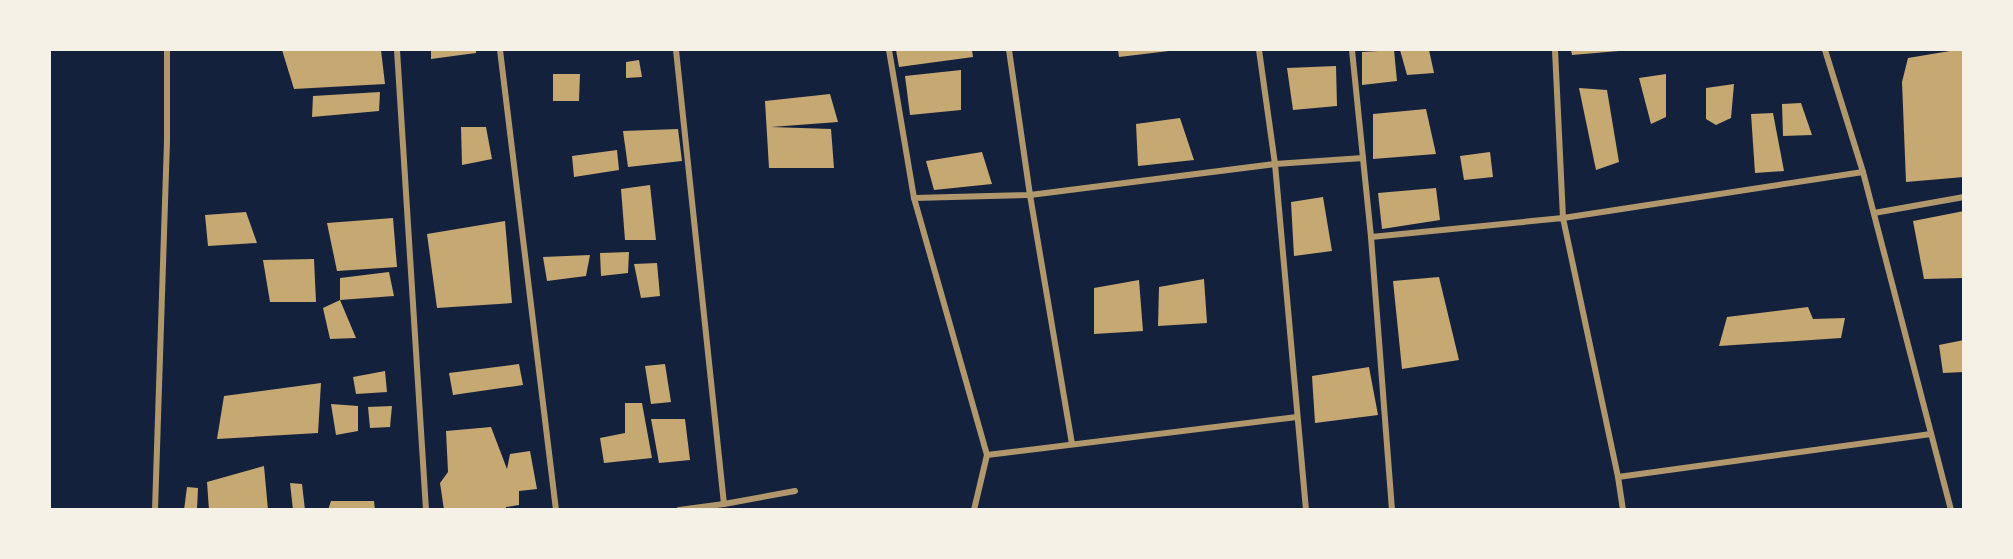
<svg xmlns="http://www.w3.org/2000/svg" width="2013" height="559" viewBox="0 0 2013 559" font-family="Manrope,sans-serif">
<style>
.building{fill:#c6a872}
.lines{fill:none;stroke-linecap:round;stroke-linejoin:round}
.minor{stroke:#b1986c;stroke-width:6}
</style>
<rect width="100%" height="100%" fill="#14213d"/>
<!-- building -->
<g class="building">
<path d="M282,50H381L385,84L294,89Z"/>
<path d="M431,50H476V53L431,59Z"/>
<path d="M896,50H972L973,57L899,67Z"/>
<path d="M1118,50H1169V51L1119,57Z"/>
<path d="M1394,50L1397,81L1362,85V52Z"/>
<path d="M1400,50H1429L1434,73L1407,75Z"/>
<path d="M1571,50H1619V51L1572,55Z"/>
<path d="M1956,50H1964V177L1906,182L1902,82L1908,58Z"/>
<path d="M639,60L642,77L626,78V62Z"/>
<path d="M1336,66L1337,106L1293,110L1287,68Z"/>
<path d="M961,70V110L910,115L905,76Z"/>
<path d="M553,74H580L579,101H553Z"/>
<path d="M1666,74V117L1651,124L1639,78Z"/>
<path d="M1734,84L1731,118L1716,125L1706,119V88Z"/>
<path d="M1579,88L1607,90L1619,162L1596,170Z"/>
<path d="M380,92L379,111L312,117L313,96Z"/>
<path d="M830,94L838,122L771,127L831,129L834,168H769L765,101Z"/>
<path d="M1801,103L1812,135L1783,136L1782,104Z"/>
<path d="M1426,109L1436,154L1373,159V114Z"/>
<path d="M1773,113L1784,171L1755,173L1751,114Z"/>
<path d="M1180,118L1194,160L1138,166L1136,124Z"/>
<path d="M461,127H486L492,159L462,165Z"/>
<path d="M678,129L682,161L628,167L623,131Z"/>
<path d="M617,150L619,170L574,177L572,156Z"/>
<path d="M982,152L992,184L934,190L926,161Z"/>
<path d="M1490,152L1493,177L1464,180L1460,156Z"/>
<path d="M650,185L656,240H625L621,189Z"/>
<path d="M1436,188L1440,220L1382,229L1378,193Z"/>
<path d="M1323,197L1332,251L1294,256L1291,202Z"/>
<path d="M1964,211V278L1924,279L1913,221Z"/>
<path d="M246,212L257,243L208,246L205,215Z"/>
<path d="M393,218L397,267L337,271L327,223Z"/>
<path d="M505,221L512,303L437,308L427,234Z"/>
<path d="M629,252L628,273L601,276L600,253Z"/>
<path d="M590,255L586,276L547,281L543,257Z"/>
<path d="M314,259L316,302H270L263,260Z"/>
<path d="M657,263L660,296L641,298L634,264Z"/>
<path d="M389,272L394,296L340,300L356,338L330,339L323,308L340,300V278Z"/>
<path d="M1439,277L1459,360L1402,369L1393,281Z"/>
<path d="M1204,279L1207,323L1158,326L1159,287Z"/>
<path d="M1139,280L1143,331L1094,334V288Z"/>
<path d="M1808,307L1813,319L1845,318L1841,338L1719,346L1727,317Z"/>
<path d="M1964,340V372L1943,373L1939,345Z"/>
<path d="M519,364L523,385L453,395L449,373Z"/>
<path d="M665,364L671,402L651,404L645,366Z"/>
<path d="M1369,367L1378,415L1315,423L1312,376Z"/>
<path d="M385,371L387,392L356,394L353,377Z"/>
<path d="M321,383L318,433L217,439L224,396Z"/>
<path d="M625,403H642L652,458L604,463L600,438L625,433Z"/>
<path d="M331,404L358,406V431L336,435Z"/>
<path d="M392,406L390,427L370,428L368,407Z"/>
<path d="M651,419H685L690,460L659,463Z"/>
<path d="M491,427L507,469L510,454L530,451L537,489L519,491V505L506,507V510H444L440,483L448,472L446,431Z"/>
<path d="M264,466L268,510H209L207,482Z"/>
<path d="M290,483L302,484L305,510H293Z"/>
<path d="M187,487L198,488L197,510H184Z"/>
<path d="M331,501H374L375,510H328Z"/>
</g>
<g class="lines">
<!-- minor -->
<g class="minor">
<path d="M397,50L426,510"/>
<path d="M500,50L556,510"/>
<path d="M676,50L724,504"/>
<path d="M889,50L914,198"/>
<path d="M1009,50L1030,195L1072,444"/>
<path d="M1259,50L1275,164L1306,510"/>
<path d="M1352,50L1371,237L1392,510"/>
<path d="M1555,50L1563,218L1863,172L1951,510"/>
<path d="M1825,50L1863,172"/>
<path d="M1874,213L1964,197"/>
<path d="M1371,237L1563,218L1618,477"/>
<path d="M987,455L1297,417"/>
<path d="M155,510L167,141V50"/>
<path d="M679,510L724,504L795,491"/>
<path d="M974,510L987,455L914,198L1030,195L1275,164L1363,158"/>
<path d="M1623,510L1618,477L1931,434"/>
</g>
</g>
<!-- border -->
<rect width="2013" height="559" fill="none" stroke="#f6f1e7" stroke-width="102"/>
</svg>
